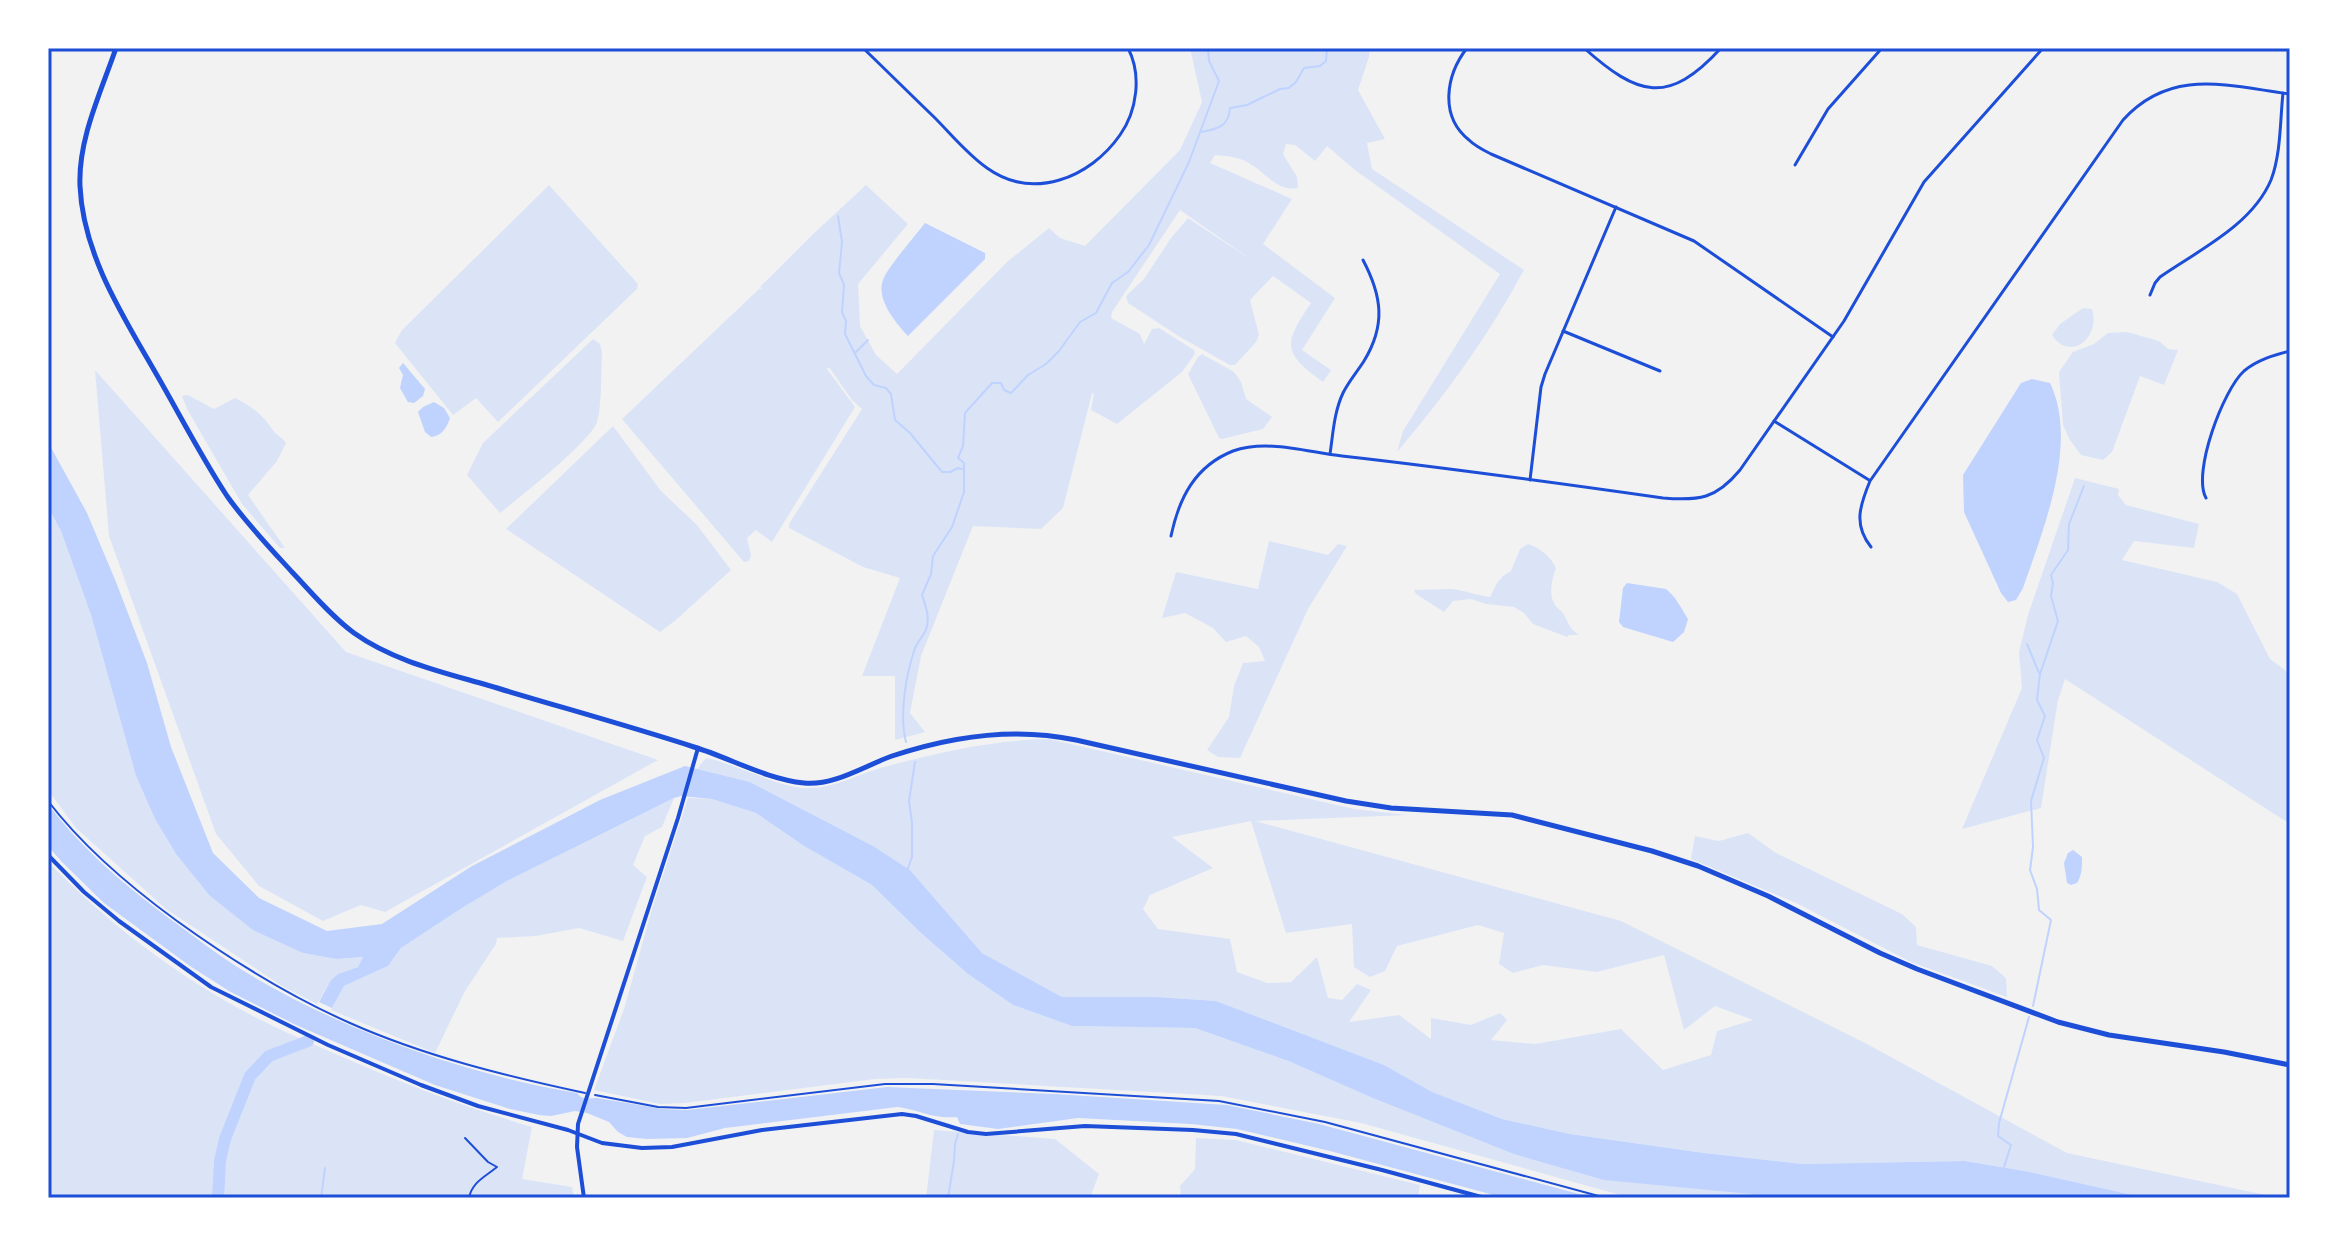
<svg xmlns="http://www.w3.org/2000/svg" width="2338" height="1246" viewBox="0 0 2338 1246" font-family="'Varela Round',sans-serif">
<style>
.green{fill:#dbe4f7;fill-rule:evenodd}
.water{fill:#bfd3fe}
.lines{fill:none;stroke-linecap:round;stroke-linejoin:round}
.stream{stroke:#bfd3fe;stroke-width:2}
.river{stroke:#bfd3fe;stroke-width:12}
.path{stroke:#1d4ed8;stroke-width:2}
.minor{stroke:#1d4ed8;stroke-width:3}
.tertiary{stroke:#1d4ed8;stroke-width:4}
.secondary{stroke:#1d4ed8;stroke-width:5}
.neatline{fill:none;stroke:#1d4ed8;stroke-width:3}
</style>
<rect width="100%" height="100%" fill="#f2f2f2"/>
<!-- green -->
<g class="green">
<path d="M1190,48H1370L1369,57L1358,90L1385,139L1367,143L1372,169L1524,270C1489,335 1445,396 1397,452L1403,431L1500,274L1355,170L1327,146L1315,161L1295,145L1286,144L1283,154L1297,177L1298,188C1277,192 1264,171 1247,162C1238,157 1226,156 1215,155L1210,163L1292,199L1263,244L1335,298L1302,350L1331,370L1323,382C1281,352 1284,343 1311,303L1273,276L1250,300L1259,335L1256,342L1235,365H1230L1180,337L1128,303L1126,296L1144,279L1171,238L1188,218L1253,261L1180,210L1112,312L1111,318L1140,334L1144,344L1152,329L1159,328L1194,350L1195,354L1182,372L1117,424L1091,410L1094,394L1092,393L1063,508L1041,529L973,526L921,656L910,713L925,732L895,740V676H862L900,578L863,567L789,528V524L862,409L852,400L829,367L827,369L855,407L772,542L756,530L747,538L751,555L749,561L744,562L622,419L759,289H762L760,287L810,237L866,185L908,224L858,284L860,326L876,355L897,374L1007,262L1049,228L1060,238L1085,246L1180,150L1202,102Z"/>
<path d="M549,185L638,284L637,289L498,422L476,398L453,415L395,343L402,330Z"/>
<path d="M2083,308L2092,309C2101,337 2070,363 2052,335L2060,324Z"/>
<path d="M2127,332L2159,341L2168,349L2178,350L2164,385L2140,376L2112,452L2103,460L2081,455L2070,440L2063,425L2059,372L2073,352L2094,344L2108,333Z"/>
<path d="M593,339L600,344L602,352C601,369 602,408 597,422C591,441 519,498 500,513L467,475L483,443Z"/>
<path d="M1202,354L1234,372L1241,382L1246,399L1272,417L1263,429L1222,439L1219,438L1188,374L1198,357Z"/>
<path d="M95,370L346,652L658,760L385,912L361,905L323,921L259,886L216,834L109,536Z"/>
<path d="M188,395L214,409L235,398C251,406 262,414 272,429C276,435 282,437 286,443L277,461L248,495L285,548H280L242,504L187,409L182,396Z"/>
<path d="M613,426L661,491L697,525L731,570L676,620L660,632L506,529Z"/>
<path d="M2075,478L2119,489L2118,495L2126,505L2199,524L2194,548L2134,541L2122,560L2217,582L2237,594L2270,659L2290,674V824L2065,679L2058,700L2041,808L1962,829L2022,688L2019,652L2028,615Z"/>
<path d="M48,507L61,531L91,615L136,776L155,819L176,854L209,895L303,953L336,959L363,957L358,967L338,974L331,980L317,1004L282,986L166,909L76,828L48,790Z"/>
<path d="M1269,541L1328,555L1338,544L1347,546L1308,609L1240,758L1218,757L1207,750L1229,717L1234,686L1243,663L1265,661L1259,647L1246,636L1226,642L1213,628L1185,613L1162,618L1176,572L1258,589Z"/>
<path d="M1528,544C1539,547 1551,557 1556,568C1552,579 1548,594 1555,605C1558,609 1562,611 1564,615C1570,625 1568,627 1579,635H1569L1567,637L1533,624L1524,613L1514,607L1486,604L1471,599L1453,601L1444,612L1416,594L1414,590C1426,590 1438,589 1449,589C1461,589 1478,596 1490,597L1497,583L1503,576L1511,571L1520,549Z"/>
<path d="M1049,739L1354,809L1407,815L1255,821L1621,921L1867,1044L2067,1153L2280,1198H2146L2025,1171L1965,1161L1802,1164L1704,1153L1570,1134L1502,1119L1431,1092L1384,1065L1216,1001L1157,997H1062L982,953L910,870L873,846L750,782L697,769L706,758C737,764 779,788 807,788C837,788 857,774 884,767C939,752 993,740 1049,739ZM1251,821L1286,933L1352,924L1354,967L1370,977L1385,971L1397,946L1478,925L1504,933L1499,964L1513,973L1543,965L1597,972L1664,955L1684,1030L1715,1006L1753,1020L1717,1031L1711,1055L1663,1070L1621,1029L1535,1044L1491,1040L1507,1020L1500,1013L1471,1025L1431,1018V1039L1399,1015L1349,1022L1371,990L1357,984L1342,1000L1328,998L1317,957L1291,982L1267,983L1237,972L1230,939L1158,929L1143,909L1150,895L1213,868L1172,837Z"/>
<path d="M674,798L662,827L645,836L633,865L647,877L623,941L579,928L536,936L497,938L496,944L465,991L435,1053L331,1010L344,986L388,966L401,948L462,908L507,881Z"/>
<path d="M688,798L712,799L756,813L804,846L872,885L921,933L968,974L1013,1005L1072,1026L1195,1028L1291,1062L1792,1198H1631L1361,1123L1221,1096L907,1078L875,1079L685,1103L660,1104L594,1090L624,1009L652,909Z"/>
<path d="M1748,833L1776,853L1902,914L1916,927L1917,945L1992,966L2006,978L2007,997L1911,962L1796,903L1691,859L1695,836L1719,841Z"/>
<path d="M48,862C108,923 175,975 251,1015C281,1031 313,1044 345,1058C406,1085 468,1108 532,1127L522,1179L572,1187L574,1198H48Z"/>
<path d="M934,1130L1055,1139L1099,1174L1090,1198H926Z"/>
<path d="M1196,1138L1236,1140L1420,1185L1418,1198H1181L1180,1186L1195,1169Z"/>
</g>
<!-- water -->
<g class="water">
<path d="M925,223L985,253V259L908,336C895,322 876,299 883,280C887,268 916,235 925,223Z"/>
<path d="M403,363L425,389L423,396L414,403L408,402L400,388L403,375L399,368Z"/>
<path d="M2032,379L2050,383C2079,443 2043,530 2023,588L2016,600L2008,602L2001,593L1964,512L1963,475L2021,383Z"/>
<path d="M434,402L444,408L450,418C447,427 442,436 431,437L425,432L418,412L423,407Z"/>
<path d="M48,442L87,513L116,582L147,663L171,747L213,853L259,898L327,931L382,924L472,866L600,800L685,766L750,782L873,846L910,870L982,953L1062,997H1157L1216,1001L1384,1065L1432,1092L1502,1119L1570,1134L1704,1153L1802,1164L1965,1161L2025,1171L2146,1198H1792L1604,1180L1514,1154L1373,1098L1291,1062L1195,1028L1072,1026L1013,1005L968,974L921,933L872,885L804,846L756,813L712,799L681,796L674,798L507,881L462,908L401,948L388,966L344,986L332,1008L319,1002L331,980L338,974L358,967L363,957L336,959L303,953L253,930L209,895L176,854L155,819L136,776L91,615L61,531L48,507Z"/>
<path d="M1627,583L1666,589C1676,597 1681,608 1688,619L1684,632L1673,642L1623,627L1619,622L1623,588Z"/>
<path d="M48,804C84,852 129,889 177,924C195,937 213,951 231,963C329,1026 462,1074 577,1093C583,1101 590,1098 597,1098L663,1109L687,1110L887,1087L1054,1094L1227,1105L1319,1124L1594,1198H1505L1330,1151L1237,1129L1191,1124L1078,1118L998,1129L960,1124L957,1117C931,1119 921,1110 897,1107L725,1128L687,1138L647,1139L627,1137L618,1132L609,1122L587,1113L575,1111L551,1116L539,1115L510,1109L435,1085L296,1025L229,991L190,966L104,903L62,862L48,846Z"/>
<path d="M2073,850L2082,857C2082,866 2082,875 2077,883L2071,885L2067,883L2064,863L2068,853Z"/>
</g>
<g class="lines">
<!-- stream -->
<g class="stream">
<path d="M1202,132C1218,129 1229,126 1230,108L1247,105L1280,89L1289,88L1296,82L1304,68L1320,66L1326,61L1327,48"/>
<path d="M838,216L842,242L839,273L844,285L842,312L846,321L845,334L866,376L874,385L886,388L891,394L895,420L910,433L942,472H950L958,468L962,469"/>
<path d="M855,353L868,340"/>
<path d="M2027,644L2039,673"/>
<path d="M906,742C899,715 906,674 915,648C918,642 922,637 925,632C931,620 926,607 922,595L931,574L933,556L952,527L964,492V463L958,458L963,446L965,413L992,383H1001L1004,390L1011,393L1028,375L1046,364L1059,351L1080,322L1096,313L1112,283L1128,272L1149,245L1189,162L1219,81L1209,61L1208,48"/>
<path d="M907,871L912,857V823L909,801L915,762"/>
<path d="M2033,1006L2051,920L2039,910L2037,889L2030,870L2033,847L2031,801L2044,758L2037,740L2045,716L2037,700L2040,674L2058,621L2051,596L2053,583L2051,575L2068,550L2069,524L2084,486"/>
<path d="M2004,1167L2011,1145L1998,1136L1999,1123L2029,1017"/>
<path d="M321,1198L325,1168"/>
<path d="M948,1198L954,1161L955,1144L958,1134"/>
</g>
<!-- river -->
<path class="river" d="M218,1198L220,1161L225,1139L250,1076L269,1056L308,1041"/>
<!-- path -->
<g class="path">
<path d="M48,801C84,848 129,886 177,921C231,960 289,996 350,1023C424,1056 506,1076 585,1093"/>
<path d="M595,1095L658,1107L686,1108L885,1084H933L1219,1101L1325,1122L1606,1198"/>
<path d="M465,1138L488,1162L497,1167C485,1177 472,1182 469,1198"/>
</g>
<!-- minor -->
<g class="minor">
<path d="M863,48C887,71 910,94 934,117C951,134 967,154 987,168C1033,201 1090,178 1120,135C1137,111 1142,75 1128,48"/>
<path d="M1467,48C1446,75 1439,116 1469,140C1475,146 1483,150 1491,154L1694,241L1833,337"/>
<path d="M1584,48C1638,96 1668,106 1721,48"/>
<path d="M1795,165L1828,109L1882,48"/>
<path d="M2150,295L2155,283L2160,277C2199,250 2252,225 2271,180C2281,154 2280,121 2283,93"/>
<path d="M1563,331L1660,371"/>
<path d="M1774,421L1869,480"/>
<path d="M1330,454C1333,434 1334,412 1343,393C1349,381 1357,372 1364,361C1386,325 1382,296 1363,260"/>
<path d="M1530,480L1541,387L1545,374L1616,207"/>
<path d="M2206,498C2192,473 2223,390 2244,371C2257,360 2274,355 2290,351"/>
<path d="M1171,536C1179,498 1195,466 1233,451C1267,439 1307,452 1342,456C1449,468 1557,483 1663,498C1699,501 1716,499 1740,470L1844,321L1924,182L2043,48"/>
<path d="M1871,547C1853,525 1860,505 1870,481L2123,120C2171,67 2228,86 2290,94"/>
</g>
<!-- tertiary -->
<g class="tertiary">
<path d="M48,855L84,892L119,921L211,987L328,1045L421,1085L478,1106L568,1130L602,1143L642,1148L672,1147L762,1130L902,1114L916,1116L968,1132L986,1134L1085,1126L1193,1130L1236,1134L1382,1170L1485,1198"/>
<path d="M584,1198L577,1147L578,1124L678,818L698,748"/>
</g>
<!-- secondary -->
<path class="secondary" d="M116,48C101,92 78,139 80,186C83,256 125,319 158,377C181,417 202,458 227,496C246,523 270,548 292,572C312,593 331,616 354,633C393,661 442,672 487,685C556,706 626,725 694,747C730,758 766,779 804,783C834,786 864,766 892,756C952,736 1015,727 1076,740L1346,801L1391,808L1512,815L1652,851L1698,866L1768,896L1880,953L1917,969L2058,1022L2109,1035L2224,1052L2290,1065"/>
</g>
<!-- border -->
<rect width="2338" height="1246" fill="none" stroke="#ffffff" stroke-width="100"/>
<rect x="50" y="50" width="2238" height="1146" class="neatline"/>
</svg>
